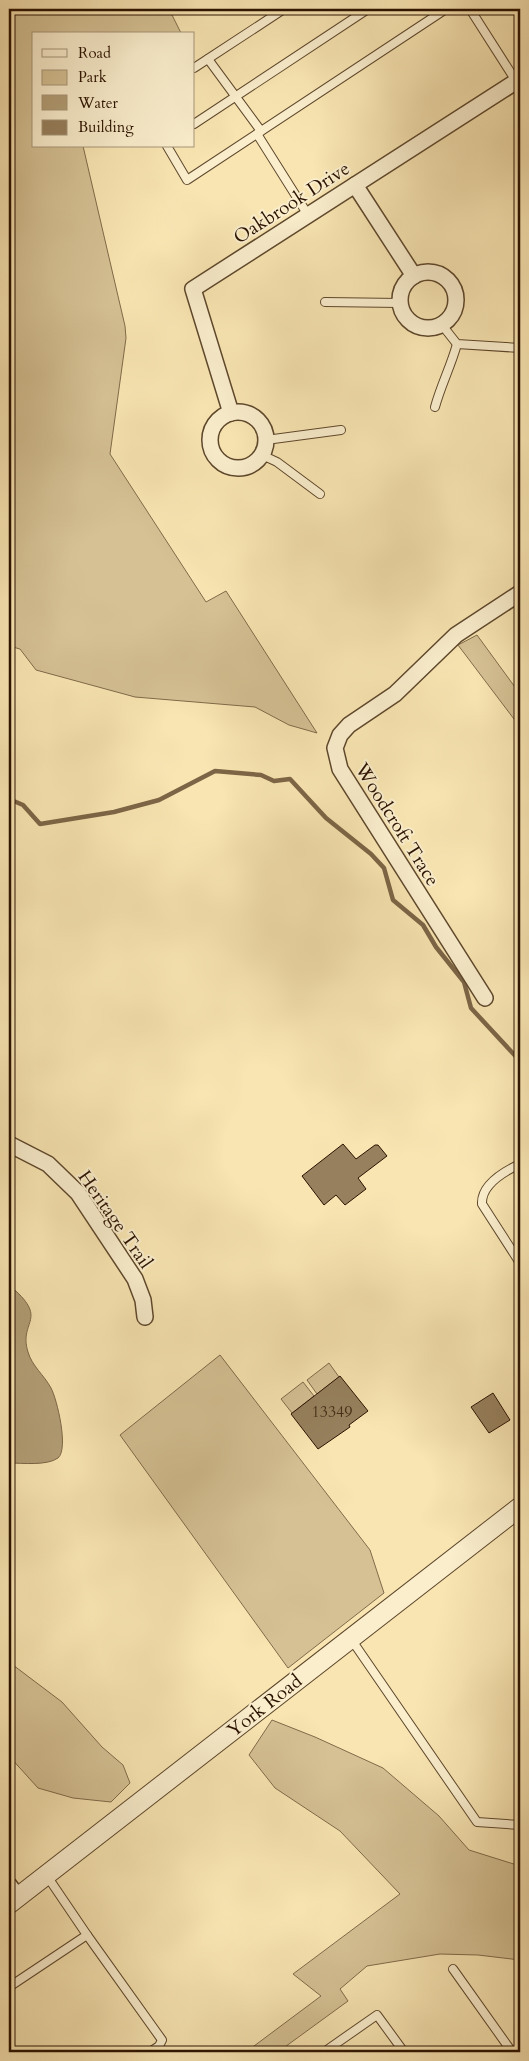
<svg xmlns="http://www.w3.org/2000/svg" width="529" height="2061" viewBox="0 0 529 2061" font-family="Cardo,serif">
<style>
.green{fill:#d5c194;stroke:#806a4a}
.water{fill:#b29d75;stroke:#7c6546}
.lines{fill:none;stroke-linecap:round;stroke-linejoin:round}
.stream{stroke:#7c6546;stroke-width:4.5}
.building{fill:#96805d;stroke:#2b1200}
.service-casing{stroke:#5e472c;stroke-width:10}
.minor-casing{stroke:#5e472c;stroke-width:18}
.tertiary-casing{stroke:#5e472c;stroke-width:21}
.service{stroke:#faeecd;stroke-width:8}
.minor{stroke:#faeecd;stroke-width:15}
.tertiary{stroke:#faeecd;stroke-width:19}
.labels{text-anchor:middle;stroke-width:4;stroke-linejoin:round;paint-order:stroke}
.number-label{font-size:16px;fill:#462e17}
.street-label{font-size:19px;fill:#2b1200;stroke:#faeecd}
</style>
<rect width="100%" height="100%" fill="#f8e5b2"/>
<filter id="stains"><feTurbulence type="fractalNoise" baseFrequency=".004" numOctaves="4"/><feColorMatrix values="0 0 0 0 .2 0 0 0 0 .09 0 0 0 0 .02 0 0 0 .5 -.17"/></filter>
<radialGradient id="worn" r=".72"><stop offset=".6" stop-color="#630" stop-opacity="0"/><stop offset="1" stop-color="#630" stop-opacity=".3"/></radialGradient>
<!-- green -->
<g class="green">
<path d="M9,9H169L181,33L34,34V146H83L125,326L126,338L110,454L206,602L226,591L317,733L289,725L255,707L135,697L36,670L20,649L9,646Z"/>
<path d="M477,635L520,694V727L458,645Z"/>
<path d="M220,1355L370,1550L384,1593L288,1668L120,1435Z"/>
<path d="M329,1363L339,1377L317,1394L307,1380Z"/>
<path d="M303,1382L314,1396L292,1413L281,1399Z"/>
<path d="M9,1662L62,1702L102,1747L123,1765L130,1783L111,1802L73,1798L38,1788L9,1756Z"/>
<path d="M272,1720L315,1737L383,1768L439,1816L469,1850L520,1866V1960L478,1955L440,1954L367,1966L340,1989L348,2001L278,2052H246L321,1996L293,1974L400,1894L340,1831L275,1788L249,1755Z"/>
</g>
<!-- water -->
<path class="water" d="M9,1285C51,1320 18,1320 28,1352C32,1366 44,1375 51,1388C57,1399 69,1449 58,1458C47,1466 22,1463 9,1463Z"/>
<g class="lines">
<!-- stream -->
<path class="stream" d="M9,799L23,805L40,824L114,812L159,800L215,771L261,775L274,781L290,779L326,818L371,854L384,868L393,900L423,925L436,947L464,982L471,1008L520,1061"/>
</g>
<!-- building -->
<g class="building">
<path d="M343,1144L356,1159L375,1145H378L387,1156L358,1178L366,1189L345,1205L336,1195L324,1205L302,1176Z"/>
<path d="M340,1376L368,1411L349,1425L350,1427L318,1449L291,1414Z"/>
<path d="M493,1393L510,1420L489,1433L471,1407Z"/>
</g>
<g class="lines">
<!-- service casing -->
<g class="service-casing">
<g id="service">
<path d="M470,9L516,81"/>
<path d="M208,59L261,131"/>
<path d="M194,68L284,9"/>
<path d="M194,124L368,9"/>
<path d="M257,134L308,215"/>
<path d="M167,146L187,180L446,9"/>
<path d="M325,302L400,303"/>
<path d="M442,325L457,344L520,348"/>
<path d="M435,407C441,385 451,366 457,344"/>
<path d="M266,440L341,430"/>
<path d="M262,455L277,462L320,494"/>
<path d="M520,1164C505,1171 481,1185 482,1204L520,1263"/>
<path d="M351,1639L477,1822L520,1825"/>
<path d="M87,1935L162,2040L159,2046L150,2052"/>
<path d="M453,1969L512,2052"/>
<path d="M9,1987L87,1935L47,1876"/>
<path d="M324,2052L377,2015L404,2052"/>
</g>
</g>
<!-- minor casing -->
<g class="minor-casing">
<g id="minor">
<path d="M355,185L414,276"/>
<circle cx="428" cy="300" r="28"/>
<circle cx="238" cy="440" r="28"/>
<path d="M231,413L193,289L520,79"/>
<path d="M485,998L340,769L335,748L340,735L349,725L395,694L456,635L520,593"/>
<path d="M9,1144L48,1164L78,1193L135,1279L143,1300L145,1317"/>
<path d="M9,1885L18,1897"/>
</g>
</g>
<!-- tertiary casing -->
<g class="tertiary-casing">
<path id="tertiary" d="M9,1904L520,1507"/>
</g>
<!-- service -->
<use href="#service" class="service"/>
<!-- minor -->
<use href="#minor" class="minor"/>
<!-- tertiary -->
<use href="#tertiary" class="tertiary"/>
</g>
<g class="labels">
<!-- number labels -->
<g class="number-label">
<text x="332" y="1417">13349</text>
</g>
<!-- street labels -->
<g class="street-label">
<text transform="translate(291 202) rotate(-33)" y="7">Oakbrook Drive</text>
<text transform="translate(398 824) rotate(58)" y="7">Woodcroft Trace</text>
<text transform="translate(116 1219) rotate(55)" y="7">Heritage Trail</text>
<text transform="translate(264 1705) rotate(-38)" y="7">York Road</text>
</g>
</g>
<!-- margin -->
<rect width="529" height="2061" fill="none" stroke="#f8e5b2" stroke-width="30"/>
<rect x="10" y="10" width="509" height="2041" fill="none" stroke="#2b1200" stroke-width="2.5"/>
<rect x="15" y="15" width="499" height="2031" fill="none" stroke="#2b1200"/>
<!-- legend -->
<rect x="32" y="32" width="162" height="115" fill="#faeecd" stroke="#a7967b"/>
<rect x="42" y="49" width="25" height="8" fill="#faeecd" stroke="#a7967b"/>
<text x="78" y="58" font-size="15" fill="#2b1200">Road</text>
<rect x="42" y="70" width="25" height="15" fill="#d5c194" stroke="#a7967b"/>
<text x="78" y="82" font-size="15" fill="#2b1200">Park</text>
<rect x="42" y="95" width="25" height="15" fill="#b29d75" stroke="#a7967b"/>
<text x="78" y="108" font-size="15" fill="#2b1200">Water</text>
<rect x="42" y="120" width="25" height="15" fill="#96805d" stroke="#a7967b"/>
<text x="78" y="132" font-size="15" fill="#2b1200">Building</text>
<rect width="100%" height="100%" filter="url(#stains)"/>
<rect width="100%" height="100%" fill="url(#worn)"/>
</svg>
